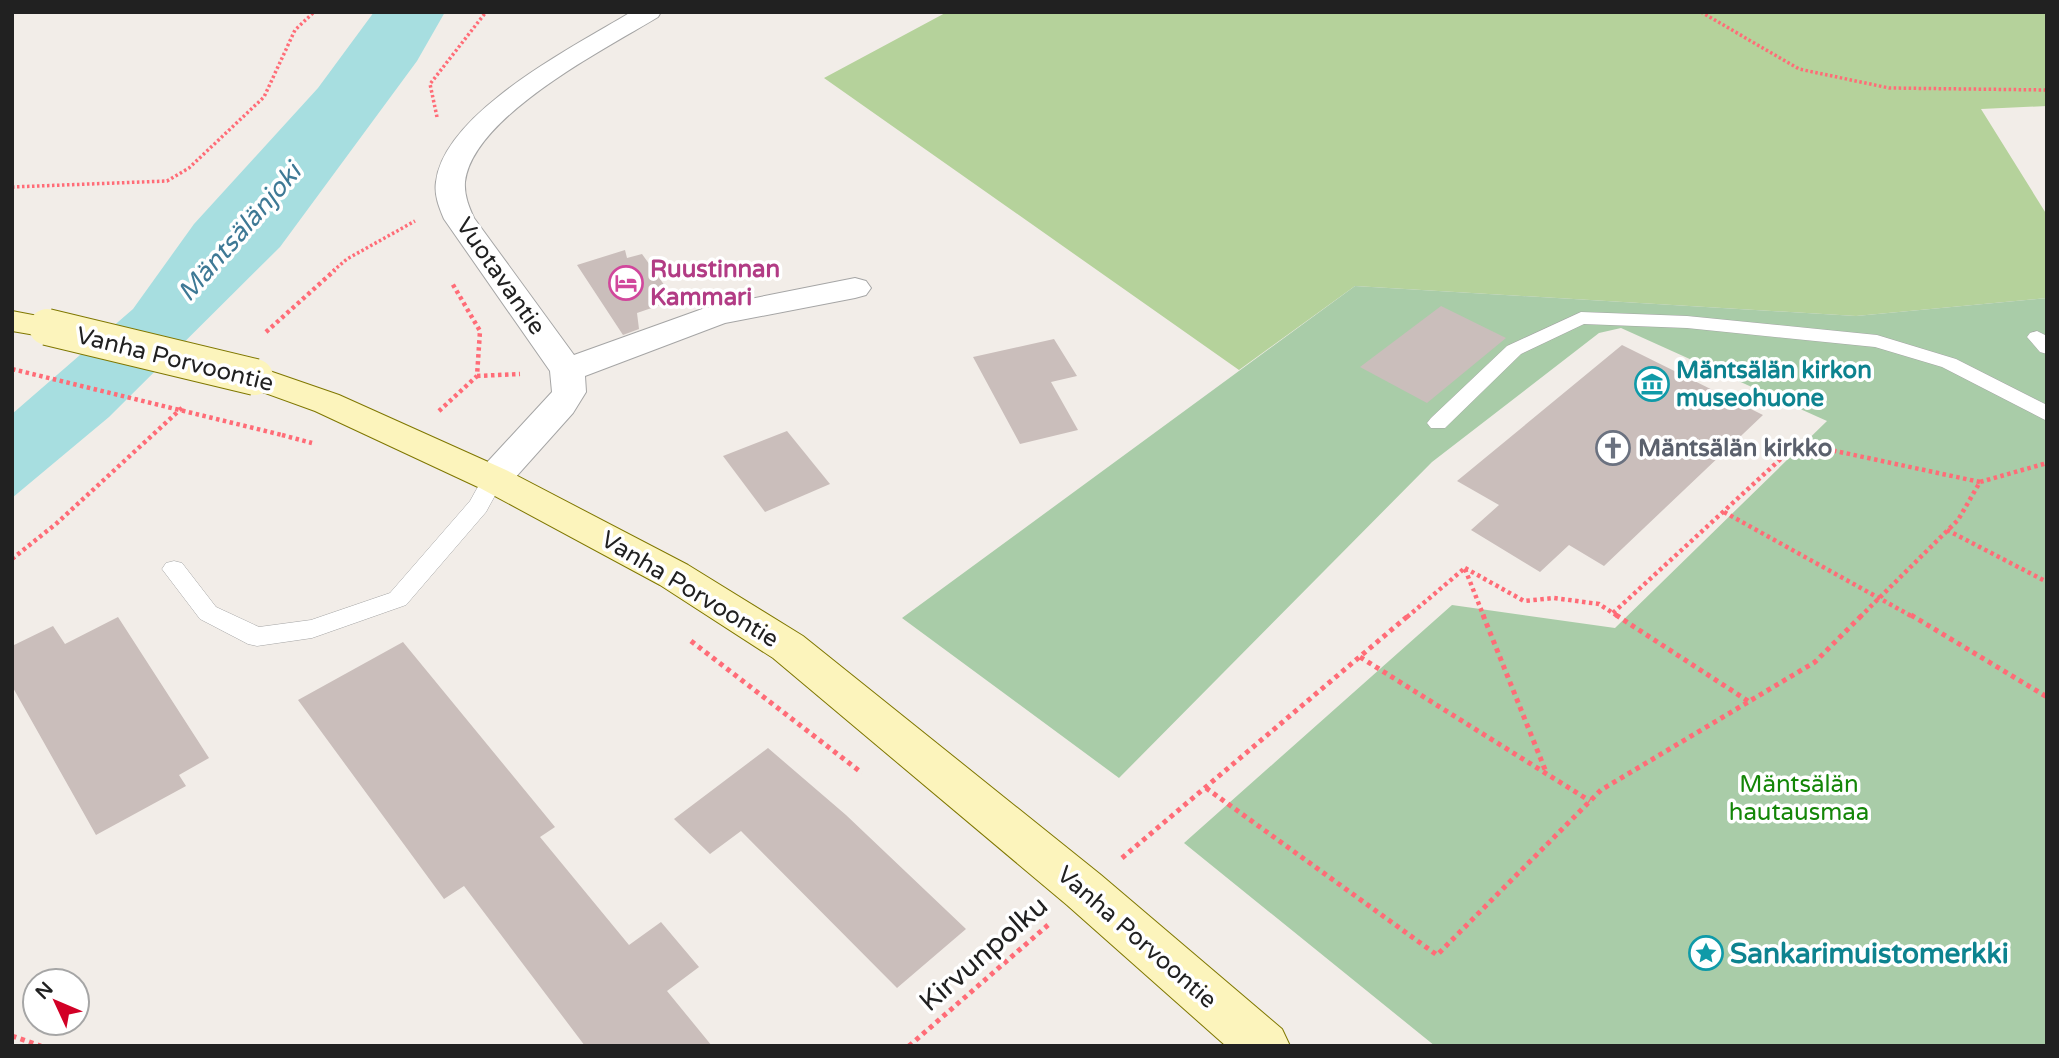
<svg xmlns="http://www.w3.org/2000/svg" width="2059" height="1058" viewBox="0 0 2059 1058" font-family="'Varela Round',sans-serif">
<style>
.forest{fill:#b5d29b}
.cemetery{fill:#a9cca8}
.water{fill:#a7dee0}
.building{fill:#cabebb}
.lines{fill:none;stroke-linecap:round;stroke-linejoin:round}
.lane-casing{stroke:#a5a5a5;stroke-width:1}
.street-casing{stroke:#a5a5a5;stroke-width:2}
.secondary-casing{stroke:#7f7701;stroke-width:2}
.path-far2{stroke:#ff6c77;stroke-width:3.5;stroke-dasharray:2.5 2.5;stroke-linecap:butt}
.path-far1{stroke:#ff6c77;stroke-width:4.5;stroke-dasharray:3.5 3.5;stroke-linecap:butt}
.path{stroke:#ff6c77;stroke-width:5;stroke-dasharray:4.5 4.5;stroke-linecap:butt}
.lane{fill:#fff;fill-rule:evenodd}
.street{fill:#fff;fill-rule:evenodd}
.secondary{fill:#fcf4bc;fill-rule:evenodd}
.secondary-bridge-casing{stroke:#7f7701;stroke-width:38;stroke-linecap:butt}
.path-bridge{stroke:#ff6c77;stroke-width:4.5;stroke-dasharray:3.5 3.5;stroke-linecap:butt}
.secondary-bridge{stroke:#fcf4bc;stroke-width:36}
.labels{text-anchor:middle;stroke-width:7;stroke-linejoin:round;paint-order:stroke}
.hotel-label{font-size:24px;font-weight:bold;fill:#b23c85;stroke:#fff;text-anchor:start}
.street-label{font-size:24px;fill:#212121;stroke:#fff}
.culture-label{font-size:24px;font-weight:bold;fill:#0d838f;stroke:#fff;text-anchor:start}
.worship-label{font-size:24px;font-weight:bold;fill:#5b616d;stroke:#fff;text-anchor:start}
.park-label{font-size:24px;fill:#148608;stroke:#fff}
.water-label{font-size:26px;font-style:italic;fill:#3e7995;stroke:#fff}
.near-street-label{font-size:28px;fill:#212121;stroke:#fff}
.near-culture-label{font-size:28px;font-weight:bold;fill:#0d838f;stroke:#fff;text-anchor:start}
</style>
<rect width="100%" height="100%" fill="#f2ede8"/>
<!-- forest -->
<path class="forest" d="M947,12H2047V106L1981,109L2047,215V298L1856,316L1355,286L1239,370L824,78Z"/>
<!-- cemetery -->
<path class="cemetery" d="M1355,286L1856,316L2047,298V1046H1435L1184,843L1452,605L1615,628L1827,421L1621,328L1599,333L1432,462L1119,778L902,618Z"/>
<!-- water -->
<path class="water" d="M374,12H445L417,61L280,247L109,417L12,498V414L133,309L194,224L318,88Z"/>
<!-- building -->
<g class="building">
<path d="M625,250L627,258L642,254L675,300L637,313L639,329L623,335L577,265Z"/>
<path d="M1441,306L1506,338L1427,403L1360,367Z"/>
<path d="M1054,339L1077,376L1051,382L1078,430L1020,444L973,357Z"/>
<path d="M1622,345L1763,415L1604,566L1569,545L1540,572L1471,530L1499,505L1457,481Z"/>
<path d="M787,431L830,484L765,512L723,456Z"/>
<path d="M118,617L209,758L179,775L186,786L96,835L12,686V646L53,626L65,644Z"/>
<path d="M403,642L555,827L540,837L629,945L661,922L699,967L667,991L712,1046H585L464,886L444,899L298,700Z"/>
<path d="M768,748L846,815L966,929L897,988L741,831L710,854L674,819Z"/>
</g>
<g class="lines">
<!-- lane casing -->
<g class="lane-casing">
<g id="lane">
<path d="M1581,312L1687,316L1877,335L1956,359L2047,405V421L1942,367L1875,347L1687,328L1584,324L1521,354L1445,428H1431L1427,423L1431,418L1507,346Z"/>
<path d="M2037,331L2047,336V354L2040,352L2027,337L2030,333Z"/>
<path d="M493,471L501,474L504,479L486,512L406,605L312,638L257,646L248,644L200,619L162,569L166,563L174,561L182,563L216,607L259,627L311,620L390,593L470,501L485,474Z"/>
</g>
</g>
<!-- street casing -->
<g class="street-casing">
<path id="street" d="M631,12H661L658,17C605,49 473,116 465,182C464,195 469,207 474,218L574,355L705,308L855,278L866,281L871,288L866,295L855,298L725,323L585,376L586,392L573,413L506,488L493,492L480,488L474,479L480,470L552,392L550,371L444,219C439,207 434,195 436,182C444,112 575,46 631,12Z"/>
</g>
<!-- secondary casing -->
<g class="secondary-casing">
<g id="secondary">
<path d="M12,311L59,320L64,327L59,334L47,337L12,331Z"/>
<path d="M255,366L339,395L506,470L688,565L803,636L1101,875L1282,1029L1290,1046H1226L1067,905L773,658L660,585L480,488L315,411L243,385L238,377L243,369Z"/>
</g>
</g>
<!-- path-far2 -->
<g class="path-far2">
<path d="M1701,12L1799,69L1889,88L2047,90"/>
<path d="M437,117L430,84L486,12"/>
<path d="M12,187L167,181L189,168L264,97L295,30L314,12"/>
<path d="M333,271L347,259L415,221"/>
</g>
<!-- path-far1 -->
<g class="path-far1">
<path d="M266,332L335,270"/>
<path d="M477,376L520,374"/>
<path d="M439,411L477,376L480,331L452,283"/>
<path d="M282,435L312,443"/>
<path d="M1724,512L1913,617"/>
<path d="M1947,530L2047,582"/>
<path d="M12,559L57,523L184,406"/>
<path d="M1465,568L1524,601L1554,598L1599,604L1619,617"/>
<path d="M1465,569L1484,617"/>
<path d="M1613,613L1798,443L1980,482"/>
<path d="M1407,617L1465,568"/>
<path d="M1860,617L1958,520L1980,482L2047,463"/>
</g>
<!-- path -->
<g class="path">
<path d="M1483,615L1546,772"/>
<path d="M1616,615L1748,701"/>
<path d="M1911,615L2047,697"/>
<path d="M691,641L862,773"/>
<path d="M1360,657L1590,801"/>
<path d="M1206,788L1437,955L1601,790L1815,662L1862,615"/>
<path d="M1122,858L1409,615"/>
<path d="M12,1036L41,1046"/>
<path d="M909,1046L1048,925"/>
</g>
<!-- lane -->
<use href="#lane" class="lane"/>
<!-- street -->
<use href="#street" class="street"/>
<!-- secondary -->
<use href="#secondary" class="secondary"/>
<!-- secondary-bridge casing -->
<g class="secondary-bridge-casing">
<path id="secondary-bridge" d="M47,327L255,377"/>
</g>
<!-- path-bridge -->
<path class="path-bridge" d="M12,369L282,435"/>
<!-- secondary-bridge -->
<use href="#secondary-bridge" class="secondary-bridge"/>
</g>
<!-- icons -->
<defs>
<g id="hotel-ring" transform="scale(1.75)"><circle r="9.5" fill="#fff" stroke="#d1479c" stroke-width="1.5"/><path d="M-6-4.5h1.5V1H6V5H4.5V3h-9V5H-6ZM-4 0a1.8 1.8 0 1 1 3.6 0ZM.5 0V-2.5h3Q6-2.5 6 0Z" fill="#d1479c"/></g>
<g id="museum-ring" transform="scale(1.75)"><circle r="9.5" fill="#fff" stroke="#0f9aa8" stroke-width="1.5"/><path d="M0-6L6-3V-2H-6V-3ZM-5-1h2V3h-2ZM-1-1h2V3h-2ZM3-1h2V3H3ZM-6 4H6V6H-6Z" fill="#0f9aa8"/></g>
<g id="church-ring" transform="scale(1.75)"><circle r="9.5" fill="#fff" stroke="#6b7280" stroke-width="1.5"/><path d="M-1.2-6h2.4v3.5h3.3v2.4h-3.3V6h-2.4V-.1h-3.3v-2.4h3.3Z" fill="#6b7280"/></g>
<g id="sight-ring" transform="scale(1.75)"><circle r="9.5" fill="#fff" stroke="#0f9aa8" stroke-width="1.5"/><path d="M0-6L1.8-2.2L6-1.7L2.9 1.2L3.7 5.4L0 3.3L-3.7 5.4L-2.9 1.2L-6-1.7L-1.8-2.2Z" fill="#0f9aa8"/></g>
</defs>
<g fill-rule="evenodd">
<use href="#hotel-ring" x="626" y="283"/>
<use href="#museum-ring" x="1652" y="384"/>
<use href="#church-ring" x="1613" y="448"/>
<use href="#sight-ring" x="1706" y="953"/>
</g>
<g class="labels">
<!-- hotel labels -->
<g class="hotel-label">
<text x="650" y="277">Ruustinnan<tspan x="650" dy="28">Kammari</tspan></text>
</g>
<!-- street labels -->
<g class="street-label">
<text transform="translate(501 276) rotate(55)" y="8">Vuotavantie</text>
<text transform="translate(175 359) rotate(14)" y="8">Vanha Porvoontie</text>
<text transform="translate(690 589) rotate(31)" y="8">Vanha Porvoontie</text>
<text transform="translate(1137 937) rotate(41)" y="8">Vanha Porvoontie</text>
</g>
<!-- culture labels -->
<g class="culture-label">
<text x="1676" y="378">Mäntsälän kirkon<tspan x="1676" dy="28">museohuone</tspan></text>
</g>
<!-- worship labels -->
<g class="worship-label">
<text x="1638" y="456">Mäntsälän kirkko</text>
</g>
<!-- park labels -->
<g class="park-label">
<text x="1799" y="792">Mäntsälän<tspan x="1799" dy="28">hautausmaa</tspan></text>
</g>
<!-- water labels -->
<g class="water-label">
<text transform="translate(239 232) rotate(-49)" y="9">Mäntsälänjoki</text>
</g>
<!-- near-street labels -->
<g class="near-street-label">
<text transform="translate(983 953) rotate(-41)" y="10">Kirvunpolku</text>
</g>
<!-- near-culture labels -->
<g class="near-culture-label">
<text x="1730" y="963">Sankarimuistomerkki</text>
</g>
</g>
<!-- border -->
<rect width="2059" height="1058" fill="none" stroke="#212121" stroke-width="28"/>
<!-- north arrow -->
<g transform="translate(56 1002) rotate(314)"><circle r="33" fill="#ffffff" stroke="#a6a6a6" stroke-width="2"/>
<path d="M0-5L12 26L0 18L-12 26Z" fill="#d20026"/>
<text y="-10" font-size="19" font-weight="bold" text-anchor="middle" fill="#212121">N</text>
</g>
</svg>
